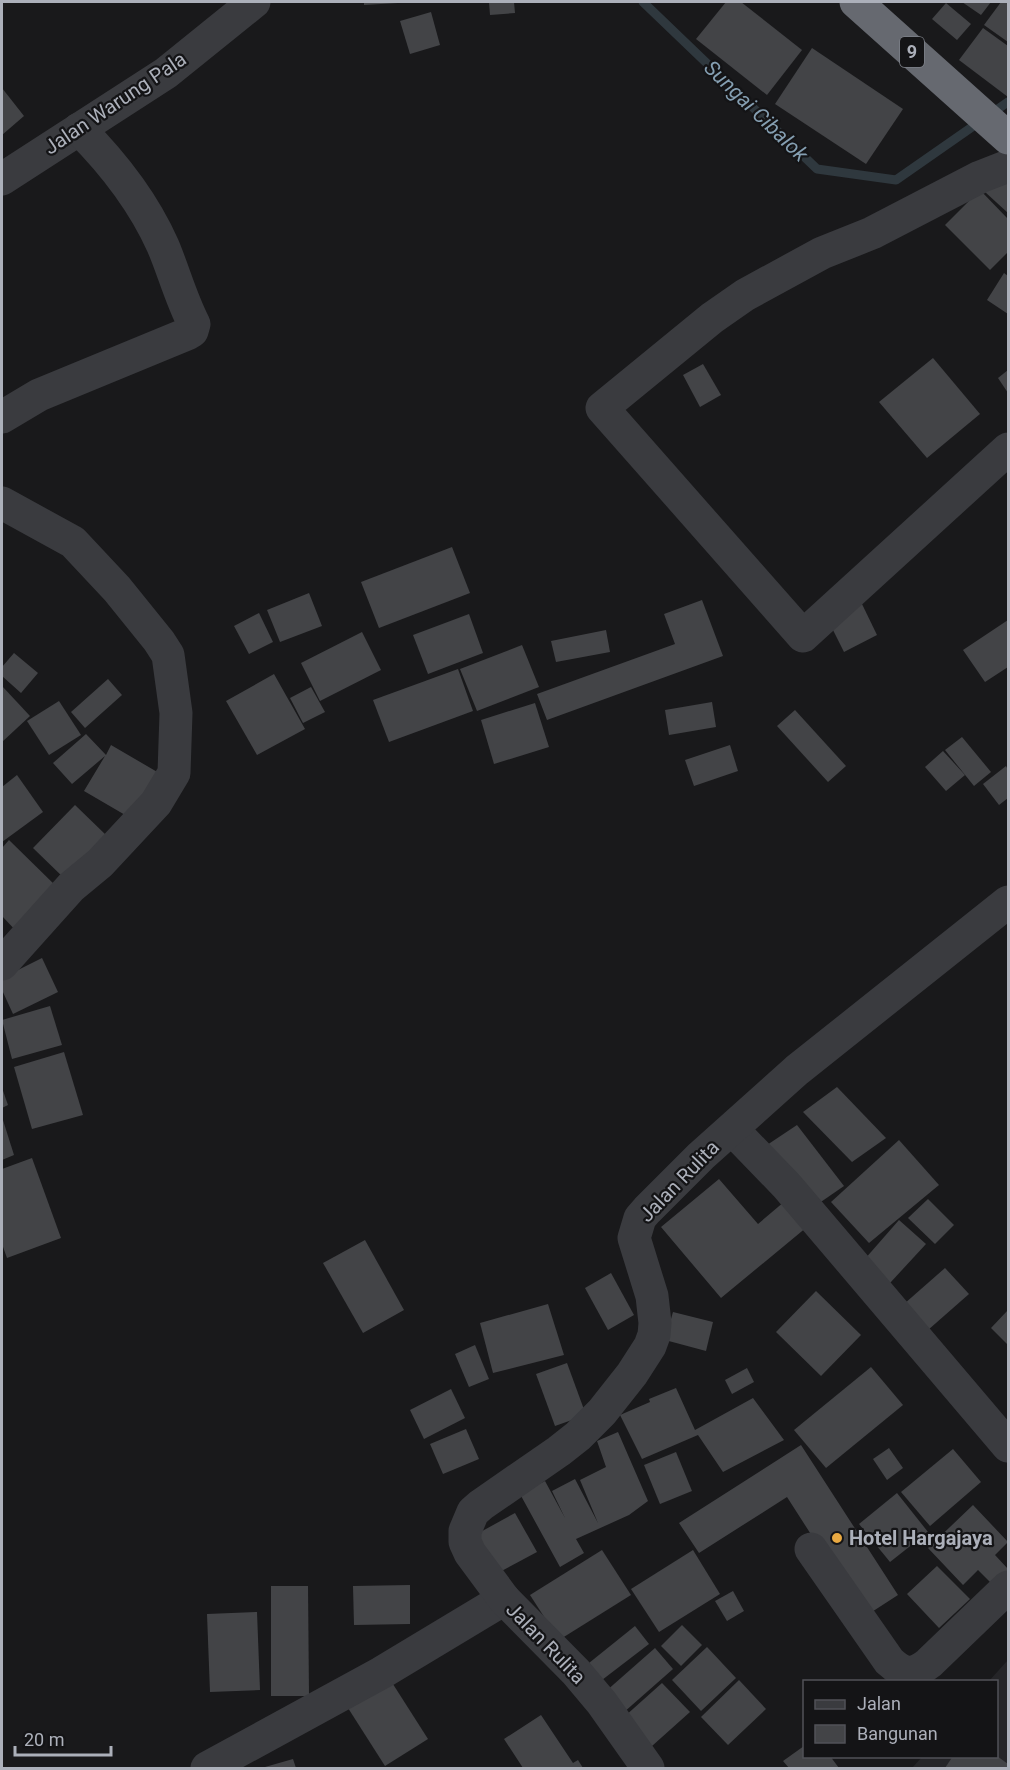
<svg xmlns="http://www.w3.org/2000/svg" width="1010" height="1770" viewBox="0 0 1010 1770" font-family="Roboto,sans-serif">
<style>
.built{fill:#252528}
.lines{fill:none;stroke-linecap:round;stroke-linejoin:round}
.stream{stroke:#2f383e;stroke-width:9}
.building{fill:#434447}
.minor{stroke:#3a3b3f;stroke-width:33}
.highway{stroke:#666970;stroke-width:33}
.poi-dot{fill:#e9a942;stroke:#141416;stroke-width:2}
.labels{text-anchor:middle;stroke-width:4.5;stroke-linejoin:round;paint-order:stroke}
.shield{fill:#141416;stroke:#7e8189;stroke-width:1.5}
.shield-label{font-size:18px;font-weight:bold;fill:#acb0ba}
.street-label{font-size:20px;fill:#acb0ba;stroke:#141416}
.poi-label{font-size:20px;font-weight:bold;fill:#acb0ba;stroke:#141416;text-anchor:start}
.water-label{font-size:21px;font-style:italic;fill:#859fb2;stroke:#141416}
</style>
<rect width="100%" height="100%" fill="#19191b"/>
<!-- built -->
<path class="built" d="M1008,1660V1768H912L922,1757L996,1756V1682L989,1681Z"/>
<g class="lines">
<!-- stream -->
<path class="stream" d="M643,2L817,169L896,180L1008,102"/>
</g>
<!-- building -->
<g class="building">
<path d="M364,2H398V3L364,5Z"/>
<path d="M489,2H514L515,13L490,15Z"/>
<path d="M726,2H741L802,50L767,95L696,39Z"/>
<path d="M962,2H991L981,15Z"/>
<path d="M1001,2H1008V42L984,25Z"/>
<path d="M946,3L971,24L957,40L932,19Z"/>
<path d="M431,12L440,45L410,54L400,21Z"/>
<path d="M983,28L1008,46V97L959,60Z"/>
<path d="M812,48L903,109L866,164L775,104Z"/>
<path d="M2,88L24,116L2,135Z"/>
<path d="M1008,175V213L985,192Z"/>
<path d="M980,190L1008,219V252L990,270L945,225Z"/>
<path d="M1004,273L1008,276V314L987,300Z"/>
<path d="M933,358L980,414L927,458L879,402Z"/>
<path d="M703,364L721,395L700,407L683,375Z"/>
<path d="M1008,370V393L998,378Z"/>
<path d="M452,547L470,593L379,628L361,582Z"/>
<path d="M309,593L322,626L280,642L267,610Z"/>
<path d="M702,600L723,656L547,720L537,694L675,644L664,614Z"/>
<path d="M861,602L877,635L844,652L827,618Z"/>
<path d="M259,613L273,642L249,654L234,626Z"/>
<path d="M469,614L483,653L428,674L413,635Z"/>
<path d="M1008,620V667L985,682L963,650Z"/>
<path d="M606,630L610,652L556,662L551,641Z"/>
<path d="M362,632L381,670L320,701L301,663Z"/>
<path d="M522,645L539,687L477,711L460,669Z"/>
<path d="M14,653L38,673L21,693L2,676V667Z"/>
<path d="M458,669L473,711L389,742L373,700Z"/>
<path d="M274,674L305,729L257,755L226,701Z"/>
<path d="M108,679L122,695L85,728L71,712Z"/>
<path d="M2,686L30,716L2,742Z"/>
<path d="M311,687L325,712L303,723L290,698Z"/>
<path d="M59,701L81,735L49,755L27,721Z"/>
<path d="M712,702L716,727L669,735L665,710Z"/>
<path d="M535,703L549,747L494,764L481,720Z"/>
<path d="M795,710L846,766L828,782L777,726Z"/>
<path d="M86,734L106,755L111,745L159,773L132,819L84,791L105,756L72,784L53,763Z"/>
<path d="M962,737L991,772L974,786L945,750Z"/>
<path d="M730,745L738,771L694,786L685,760Z"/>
<path d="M943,751L965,775L946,791L925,767Z"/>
<path d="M1006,766L1008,770V798L999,805L983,784Z"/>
<path d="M17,775L43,812L2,842V787Z"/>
<path d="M75,805L108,837L66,880L33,848Z"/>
<path d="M9,840L60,890L18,933L2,916V848Z"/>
<path d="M42,958L58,992L13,1014L2,990V978Z"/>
<path d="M50,1006L62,1045L12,1059L2,1020Z"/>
<path d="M64,1052L83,1115L32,1129L14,1067Z"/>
<path d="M837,1087L886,1138L852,1162L803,1112Z"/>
<path d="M2,1088L8,1105L2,1108Z"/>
<path d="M2,1117L14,1155L2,1160Z"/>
<path d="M797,1125L844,1186L815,1206L767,1145Z"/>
<path d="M899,1140L939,1185L869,1243L831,1202Z"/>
<path d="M32,1158L61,1238L7,1258L2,1244V1169Z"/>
<path d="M719,1179L758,1224L791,1196L813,1222L721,1298L661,1227Z"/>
<path d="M928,1199L954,1225L935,1244L908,1218Z"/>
<path d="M899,1220L926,1244L890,1283L864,1260Z"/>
<path d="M365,1240L404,1310L363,1333L323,1263Z"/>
<path d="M945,1268L969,1294L928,1330L904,1304Z"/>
<path d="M611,1273L634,1315L608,1330L585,1288Z"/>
<path d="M816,1291L861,1335L821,1376L776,1332Z"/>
<path d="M548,1304L564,1355L493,1373L480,1323Z"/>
<path d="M1008,1310V1345L991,1328Z"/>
<path d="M673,1312L713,1322L706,1351L665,1340Z"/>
<path d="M475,1345L489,1379L469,1387L455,1354Z"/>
<path d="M567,1363L586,1415L555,1426L536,1374Z"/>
<path d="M871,1367L903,1405L826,1468L794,1430Z"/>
<path d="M747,1368L754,1382L732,1394L725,1380Z"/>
<path d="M676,1388L695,1430L753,1398L784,1440L723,1472L698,1435L642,1459L620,1415L650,1402L649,1399Z"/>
<path d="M451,1389L465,1418L424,1439L410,1410Z"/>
<path d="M466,1429L479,1459L443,1474L430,1444Z"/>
<path d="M618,1432L648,1501L629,1515L576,1539L584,1553L560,1567L520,1494L545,1481L565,1518L552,1491L575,1479L598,1523L580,1480L606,1467L597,1441Z"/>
<path d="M801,1445L898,1595L864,1617L787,1497L699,1553L679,1523Z"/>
<path d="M889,1448L903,1468L887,1480L873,1459Z"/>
<path d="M953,1449L981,1482L930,1526L901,1492Z"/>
<path d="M676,1452L692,1491L660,1504L644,1465Z"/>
<path d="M897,1493L928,1532L890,1562L859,1524Z"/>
<path d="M973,1505L1008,1542L995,1555L1008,1569V1572L994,1586L978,1570L963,1585L928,1548Z"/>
<path d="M515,1513L537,1552L496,1574L475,1535Z"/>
<path d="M602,1550L631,1595L559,1640L530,1595Z"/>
<path d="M693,1550L720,1594L659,1632L631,1589Z"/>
<path d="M937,1566L970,1599L939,1628L907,1594Z"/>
<path d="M410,1585V1624L354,1625L353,1586Z"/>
<path d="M271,1586H308L309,1696H271Z"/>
<path d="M733,1591L744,1611L727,1621L715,1601Z"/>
<path d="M257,1612L260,1690L210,1692L207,1614Z"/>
<path d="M682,1625L702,1645L681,1666L661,1646Z"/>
<path d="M635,1626L649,1644L602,1680L589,1663Z"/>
<path d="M707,1647L736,1678L701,1711L672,1680Z"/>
<path d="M655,1648L673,1669L623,1713L605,1692Z"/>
<path d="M739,1680L766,1709L728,1745L701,1717Z"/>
<path d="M391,1681L428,1739L385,1766L348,1708Z"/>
<path d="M662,1683L690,1712L652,1746L624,1717Z"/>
<path d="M541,1715L573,1763L578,1760L583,1768H523L504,1739Z"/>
<path d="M804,1746V1756H830L839,1768H789L783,1761Z"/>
<path d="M953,1756H997L1008,1764V1768H945Z"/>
<path d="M293,1759L296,1768H266L265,1767Z"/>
</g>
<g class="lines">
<!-- minor -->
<g class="minor">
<path d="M1008,166L980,177L872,233L822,253L745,295L712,318L602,408L803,636L1008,449"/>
<path d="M2,179L166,73L254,2"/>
<path d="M2,417L39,395L187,334L192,331L194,324C181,299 174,272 163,246C143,201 113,163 79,129"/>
<path d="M2,503L73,542L117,589L159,641L168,655L176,713L174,773L156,803L100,863L71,887L2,964"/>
<path d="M732,1129L787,1186L1008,1446"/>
<path d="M811,1549L889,1661C904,1675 913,1676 929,1663L1008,1587"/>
<path d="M207,1768L381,1673L504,1599"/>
<path d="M648,1768L602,1703L576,1672L504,1599L470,1553L465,1542V1531L473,1512L481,1505L559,1451L578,1436L602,1412L632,1374L650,1346L654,1335L655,1323L652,1296L634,1238L640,1218L647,1210L701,1156L797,1070L1008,902"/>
</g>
<!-- highway -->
<path class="highway" d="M856,2L1008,138"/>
</g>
<!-- markers -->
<circle class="poi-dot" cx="837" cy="1538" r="6"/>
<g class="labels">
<!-- shield labels -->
<rect class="shield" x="900" y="37" width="24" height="30" rx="4.5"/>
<g class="shield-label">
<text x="912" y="58">9</text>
</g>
<!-- street labels -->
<g class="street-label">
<text transform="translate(115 103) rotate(-34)" y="7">Jalan Warung Pala</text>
<text transform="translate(679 1181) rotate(-46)" y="7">Jalan Rulita</text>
<text transform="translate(546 1643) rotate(46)" y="7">Jalan Rulita</text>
</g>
<!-- poi labels -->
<g class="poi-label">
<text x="849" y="1545">Hotel Hargajaya</text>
</g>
<!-- water labels -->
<g class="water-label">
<text transform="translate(756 111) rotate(44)" y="7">Sungai Cibalok</text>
</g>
</g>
<!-- border -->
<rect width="1010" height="1770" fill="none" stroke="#acb0ba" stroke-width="6"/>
<!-- legend -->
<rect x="803" y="1680" width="195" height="78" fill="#141416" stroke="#515258" stroke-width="1.5"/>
<rect x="815" y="1700" width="30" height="9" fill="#3a3b3f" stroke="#515258" stroke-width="1.5"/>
<text x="857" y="1710" font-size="18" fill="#acb0ba">Jalan</text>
<rect x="815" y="1725" width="30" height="18" fill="#434447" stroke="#515258" stroke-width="1.5"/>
<text x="857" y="1740" font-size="18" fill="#acb0ba">Bangunan</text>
<!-- scale -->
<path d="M15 1746v9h96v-9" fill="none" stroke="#acb0ba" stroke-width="3"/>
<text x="24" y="1746" font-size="18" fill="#acb0ba" stroke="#141416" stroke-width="4.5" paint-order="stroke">20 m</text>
</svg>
